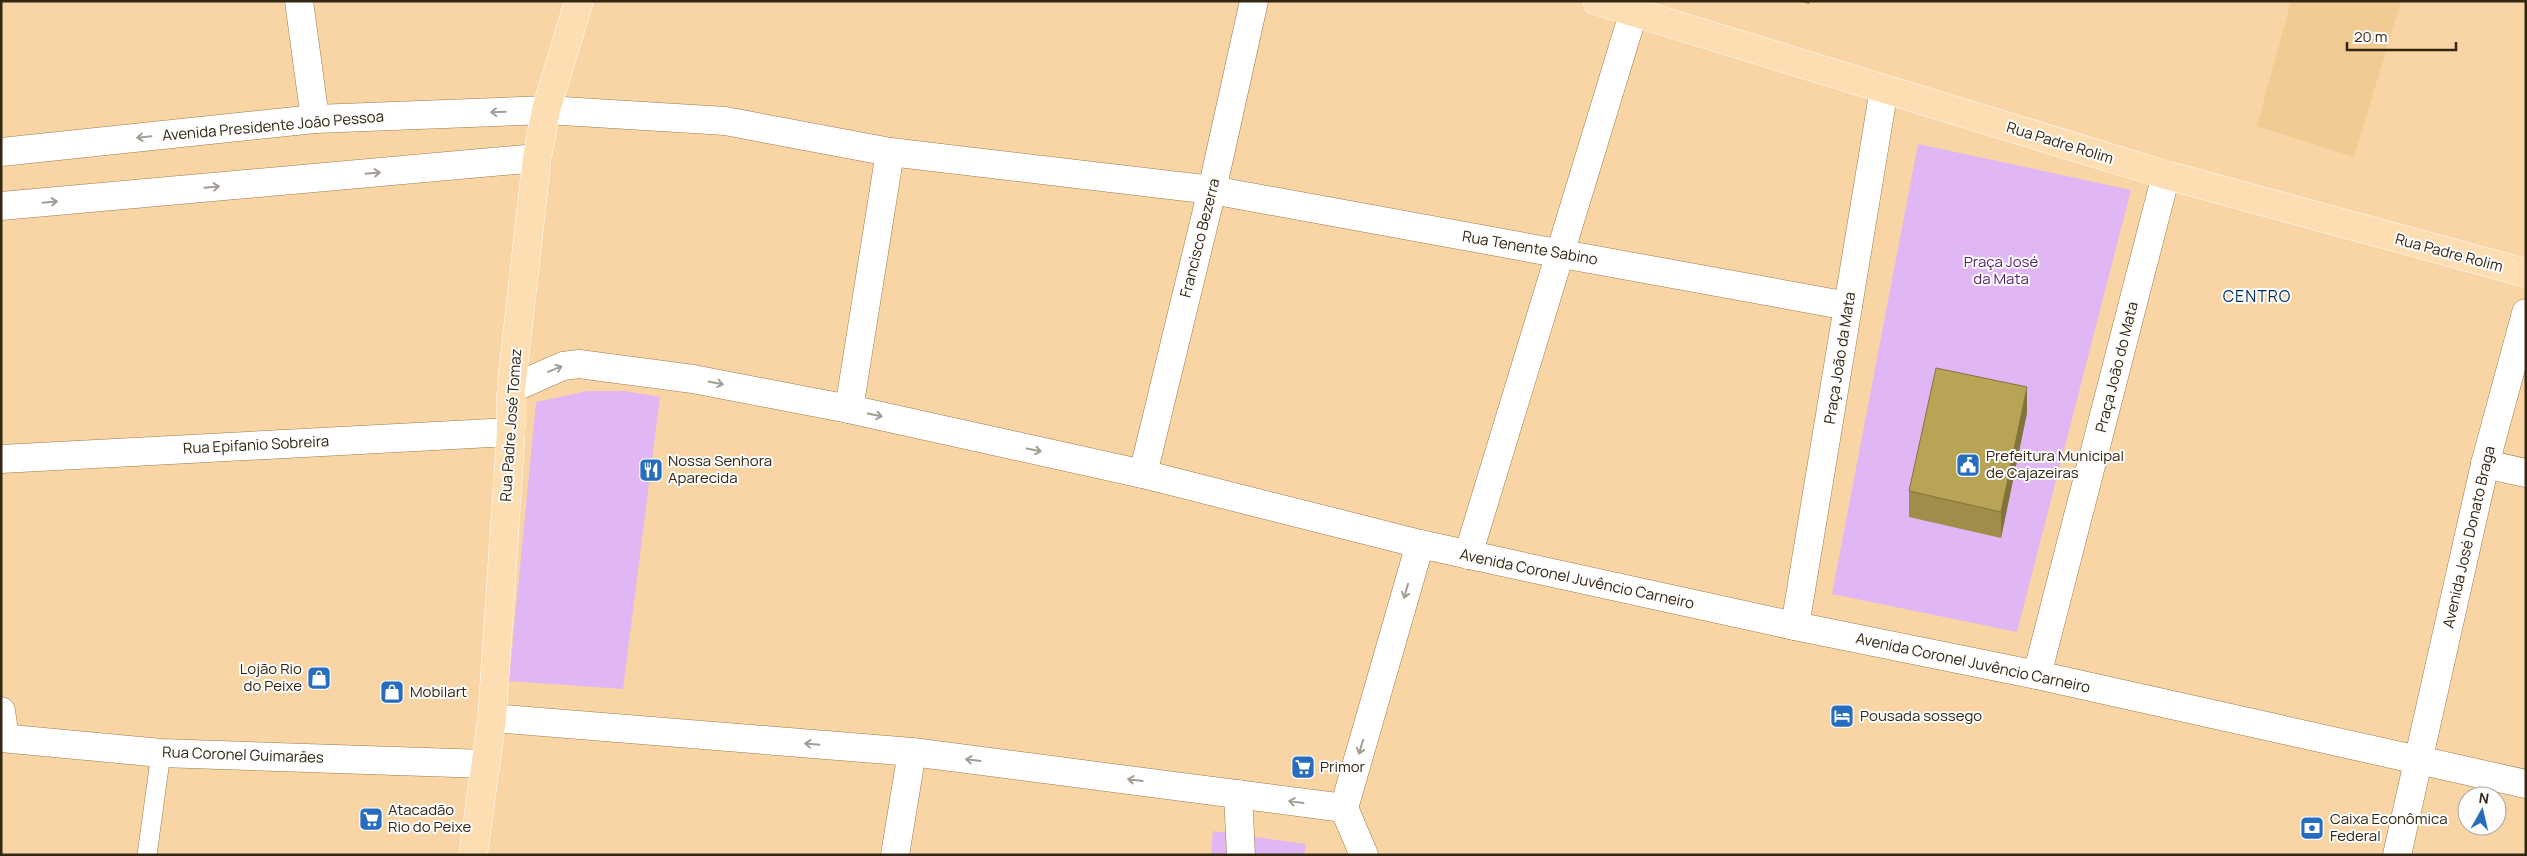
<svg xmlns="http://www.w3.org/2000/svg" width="2527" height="856" viewBox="0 0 2527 856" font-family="Manrope,sans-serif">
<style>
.built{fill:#f2ca94}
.green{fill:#e1b6f5}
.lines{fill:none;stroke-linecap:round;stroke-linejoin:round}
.lane-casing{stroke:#9b7a4c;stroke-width:20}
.street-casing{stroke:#9b7a4c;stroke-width:29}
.secondary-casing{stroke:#9b7a4c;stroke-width:29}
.primary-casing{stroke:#fff;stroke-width:29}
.lane{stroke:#fff;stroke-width:19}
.street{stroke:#fff;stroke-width:28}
.secondary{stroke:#fff;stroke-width:28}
.primary{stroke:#fddeb3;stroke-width:28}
.wall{fill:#9f8d49}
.shaded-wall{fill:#82733c}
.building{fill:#b9a455;stroke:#82733c}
.oneway{stroke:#a39d94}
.labels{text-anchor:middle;stroke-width:4;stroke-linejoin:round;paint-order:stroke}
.street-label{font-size:15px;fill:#322512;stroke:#fcfdfc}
.park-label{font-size:15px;fill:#551e6b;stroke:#fcfdfc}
.poi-label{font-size:15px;fill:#322512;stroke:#fcfdfc;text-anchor:start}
.neighbourhood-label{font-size:16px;letter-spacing:1px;fill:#002e5f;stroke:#fcfdfc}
</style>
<rect width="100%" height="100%" fill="#f9d5a5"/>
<!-- built -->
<path class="built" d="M2291,1H2401L2354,157L2257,126Z"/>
<!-- green -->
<g class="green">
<path d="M1918,144L2131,190L2017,632L1832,594Z"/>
<path d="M588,391H625L660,397L623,689L509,681L536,402Z"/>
<path d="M1213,831L1306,844L1304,855H1211Z"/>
</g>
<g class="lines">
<!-- lane casing -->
<g class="lane-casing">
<path id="lane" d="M147,855L161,753"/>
</g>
<!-- street casing -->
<g class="street-casing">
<g id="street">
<path d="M299,1L315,119"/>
<path d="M1,152L315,119L546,110L725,121L890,152L1212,190L1848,306"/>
<path d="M1,206L537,158"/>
<path d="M849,409L890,152"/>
<path d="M1,459L511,432"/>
<path d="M2485,464L2526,473"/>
<path d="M1143,474L1212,190L1254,1"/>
<path d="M1468,555L1637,1"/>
<path d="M1795,626L1884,89"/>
<path d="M2037,675L2166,175"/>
<path d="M1,711L5,738"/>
<path d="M1,738L161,753L485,764"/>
<path d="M1238,794L1241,855"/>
<path d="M1344,808L1364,855"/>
<path d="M895,855L912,752"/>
</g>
</g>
<!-- secondary casing -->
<g class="secondary-casing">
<g id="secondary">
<path d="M511,389L563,366L579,364L693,379L849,409L1143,474L1420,544L1795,626L2037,675L2526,784"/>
<path d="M492,718L912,752L1344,808L1420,544"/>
<path d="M2397,855L2485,464L2526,313"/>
</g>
</g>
<!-- primary casing -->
<g class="primary-casing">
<g id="primary">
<path d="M1597,1L2166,175L2526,273"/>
<path d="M473,855L492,718L511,432V389L537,158L546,110L579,1"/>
</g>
</g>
<!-- lane -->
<use href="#lane" class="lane"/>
<!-- street -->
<use href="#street" class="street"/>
<!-- secondary -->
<use href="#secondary" class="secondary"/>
<!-- primary -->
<use href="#primary" class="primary"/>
</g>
<!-- wall -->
<g class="wall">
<path d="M1799,1H1810L1809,4Z"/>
<path d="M2027,413L2001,538L1909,517V491Z"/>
</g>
<!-- shaded-wall -->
<path class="shaded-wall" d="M2027,387V413L2001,538V512Z"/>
<!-- building -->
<path class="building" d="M1936,368L2027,387L2001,512L1909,491Z"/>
<!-- one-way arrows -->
<defs><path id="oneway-shaft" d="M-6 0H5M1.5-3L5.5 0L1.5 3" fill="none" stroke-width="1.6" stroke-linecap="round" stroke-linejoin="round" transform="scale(1.25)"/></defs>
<g class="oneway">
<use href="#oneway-shaft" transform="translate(498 112) rotate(178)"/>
<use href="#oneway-shaft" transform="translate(144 137) rotate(174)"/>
<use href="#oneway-shaft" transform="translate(373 173) rotate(-5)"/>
<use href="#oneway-shaft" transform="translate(212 187) rotate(-5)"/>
<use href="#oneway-shaft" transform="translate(50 202) rotate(-5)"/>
<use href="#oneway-shaft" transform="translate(555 369) rotate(-22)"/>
<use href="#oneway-shaft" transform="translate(716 383) rotate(11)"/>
<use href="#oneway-shaft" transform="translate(875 415) rotate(12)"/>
<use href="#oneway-shaft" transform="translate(1034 450) rotate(12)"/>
<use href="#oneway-shaft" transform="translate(1406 591) rotate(106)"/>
<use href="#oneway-shaft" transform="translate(812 744) rotate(-175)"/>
<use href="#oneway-shaft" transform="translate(1361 747) rotate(106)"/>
<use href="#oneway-shaft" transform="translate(973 760) rotate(-173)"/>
<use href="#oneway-shaft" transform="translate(1135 780) rotate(-173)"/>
<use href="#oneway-shaft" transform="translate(1296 802) rotate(-172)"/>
</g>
<!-- icons -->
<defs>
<g id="civic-square" transform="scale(1.25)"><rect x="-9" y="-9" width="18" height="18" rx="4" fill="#276dbe" stroke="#fcfdfc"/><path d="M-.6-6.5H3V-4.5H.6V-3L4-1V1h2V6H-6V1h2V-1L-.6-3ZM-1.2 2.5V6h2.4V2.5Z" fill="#fff"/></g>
<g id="restaurant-square" transform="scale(1.25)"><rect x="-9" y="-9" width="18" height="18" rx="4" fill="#276dbe" stroke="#fcfdfc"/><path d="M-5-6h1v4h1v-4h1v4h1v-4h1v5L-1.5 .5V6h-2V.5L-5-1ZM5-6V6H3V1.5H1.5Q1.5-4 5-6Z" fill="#fff"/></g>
<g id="shop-square" transform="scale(1.25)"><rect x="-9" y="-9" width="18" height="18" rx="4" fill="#276dbe" stroke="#fcfdfc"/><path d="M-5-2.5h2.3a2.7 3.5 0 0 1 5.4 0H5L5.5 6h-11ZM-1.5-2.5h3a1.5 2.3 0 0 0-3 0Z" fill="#fff"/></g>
<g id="hotel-square" transform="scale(1.25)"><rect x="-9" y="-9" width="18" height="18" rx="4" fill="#276dbe" stroke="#fcfdfc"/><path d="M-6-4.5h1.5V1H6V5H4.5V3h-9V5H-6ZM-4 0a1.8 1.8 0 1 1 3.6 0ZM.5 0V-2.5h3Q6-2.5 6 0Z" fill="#fff"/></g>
<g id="supermarket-square" transform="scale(1.25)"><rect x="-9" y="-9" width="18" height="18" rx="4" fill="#276dbe" stroke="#fcfdfc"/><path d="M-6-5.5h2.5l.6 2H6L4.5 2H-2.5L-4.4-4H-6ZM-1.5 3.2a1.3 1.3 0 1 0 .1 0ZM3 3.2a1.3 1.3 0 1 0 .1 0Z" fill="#fff"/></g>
<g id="bank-square" transform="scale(1.25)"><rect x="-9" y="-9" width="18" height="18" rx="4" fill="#276dbe" stroke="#fcfdfc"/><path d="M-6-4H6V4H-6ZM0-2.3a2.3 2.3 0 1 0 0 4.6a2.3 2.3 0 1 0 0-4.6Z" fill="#fff"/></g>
</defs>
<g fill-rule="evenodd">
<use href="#civic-square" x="1968" y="465"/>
<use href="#restaurant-square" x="651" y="470"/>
<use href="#shop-square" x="319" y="678"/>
<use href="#shop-square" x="392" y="692"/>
<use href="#hotel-square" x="1842" y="716"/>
<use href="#supermarket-square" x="1303" y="767"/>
<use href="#supermarket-square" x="371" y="819"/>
<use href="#bank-square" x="2312" y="828"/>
</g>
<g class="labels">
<!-- street labels -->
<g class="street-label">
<text transform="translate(273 126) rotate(-5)" y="5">Avenida Presidente Joāo Pessoa</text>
<text transform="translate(2060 143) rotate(17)" y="5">Rua Padre Rolim</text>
<text transform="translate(1200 238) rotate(-76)" y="5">Francisco Bezerra</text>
<text transform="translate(1530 248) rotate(10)" y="5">Rua Tenente Sabino</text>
<text transform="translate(2449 253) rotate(15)" y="5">Rua Padre Rolim</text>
<text transform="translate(1840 358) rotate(-81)" y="5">Praça João da Mata</text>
<text transform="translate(2117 367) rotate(-76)" y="5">Praça João do Mata</text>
<text transform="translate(511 425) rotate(-86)" y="5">Rua Padre José Tomaz</text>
<text transform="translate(256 445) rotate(-3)" y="5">Rua Epifanio Sobreira</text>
<text transform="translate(2469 537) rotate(-77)" y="5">Avenida José Donato Braga</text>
<text transform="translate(1577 579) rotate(12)" y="5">Avenida Coronel Juvêncio Carneiro</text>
<text transform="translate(1973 663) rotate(12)" y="5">Avenida Coronel Juvêncio Carneiro</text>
<text transform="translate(243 755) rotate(2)" y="5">Rua Coronel Guimarāes</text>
</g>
<!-- park labels -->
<g class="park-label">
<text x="2001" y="267">Praça José<tspan x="2001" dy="17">da Mata</tspan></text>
</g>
<!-- poi labels -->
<g class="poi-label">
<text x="1986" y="461">Prefeitura Municipal<tspan x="1986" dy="17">de Cajazeiras</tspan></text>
<text x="668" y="466">Nossa Senhora<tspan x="668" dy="17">Aparecida</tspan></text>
<text x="302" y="674" text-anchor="end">Lojão Rio<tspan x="302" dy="17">do Peixe</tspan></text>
<text x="410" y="697">Mobilart</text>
<text x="1860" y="721">Pousada sossego</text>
<text x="1320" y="772">Primor</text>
<text x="388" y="815">Atacadão<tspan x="388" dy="17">Rio do Peixe</tspan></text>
<text x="2330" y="824">Caixa Econômica<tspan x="2330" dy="17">Federal</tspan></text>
</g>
<!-- neighbourhood labels -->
<g class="neighbourhood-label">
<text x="2257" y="302">CENTRO</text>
</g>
</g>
<!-- border -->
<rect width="2527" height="856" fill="none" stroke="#322512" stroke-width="5"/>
<!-- north arrow -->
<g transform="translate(2482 811) rotate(8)"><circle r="24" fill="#fcfdfc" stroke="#aba79e"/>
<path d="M0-4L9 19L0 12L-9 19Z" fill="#276dbe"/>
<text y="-8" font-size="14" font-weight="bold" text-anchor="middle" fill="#322512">N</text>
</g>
<!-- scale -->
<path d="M2347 42v8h109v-8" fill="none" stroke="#322512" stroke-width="2.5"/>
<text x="2354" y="42" font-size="15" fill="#322512" stroke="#fcfdfc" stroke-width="4" paint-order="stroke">20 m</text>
</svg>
